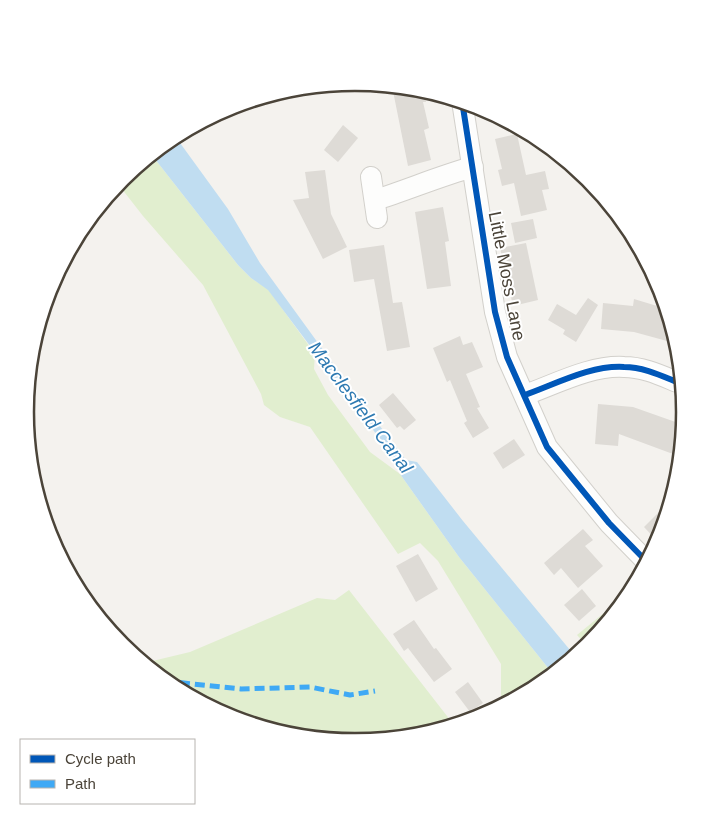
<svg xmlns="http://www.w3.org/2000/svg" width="710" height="824" viewBox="0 0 710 824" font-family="Arial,sans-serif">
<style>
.green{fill:#e1eecf}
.water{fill:#c0ddf1}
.building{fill:#dedbd6}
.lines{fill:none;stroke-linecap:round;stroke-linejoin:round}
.street-casing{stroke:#d2d0cb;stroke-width:22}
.street{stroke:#fdfdfc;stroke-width:20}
.quiet{stroke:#3fa9f5;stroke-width:5;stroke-dasharray:10 5;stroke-linecap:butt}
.cycleway-casing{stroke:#fff;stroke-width:9}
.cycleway{stroke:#0057b8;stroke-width:6}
.labels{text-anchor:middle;stroke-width:4;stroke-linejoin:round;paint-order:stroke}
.street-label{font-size:18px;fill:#4b4439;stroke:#fff}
.water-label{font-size:19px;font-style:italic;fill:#2e7ab2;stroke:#fff}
.rim{fill:none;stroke:#4b4439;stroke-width:2.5}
</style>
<rect width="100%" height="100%" fill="#f4f2ee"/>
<!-- green -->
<g class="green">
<path d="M151,154L238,265L251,278L268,289L315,354L314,369L328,395L370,452L400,474L459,557L553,674L538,687L501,706V664L438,561L420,543L398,554L310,427L280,417L264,405L261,394L203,285L143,216L118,184Z"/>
<path d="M349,590L454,725C344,759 233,737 144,663L190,652L317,598L335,600Z"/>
<path d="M632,590L629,596L587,646L577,635Z"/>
</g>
<!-- water -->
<path class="water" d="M175,136L228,209L260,263L350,387L406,460L417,462L463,521L575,656L553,674L459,557L400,474L401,467L268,290L251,278L238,265L151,154Z"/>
<!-- building -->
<g class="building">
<path d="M392,86L423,89L426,102H423L429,128L424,130L431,160L408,166Z"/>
<path d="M343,125L358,138L338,162L324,150Z"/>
<path d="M517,134L526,175L545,171L549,189L542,190L547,210L521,216L514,183L502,186L498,170L502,169L495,139Z"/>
<path d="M325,170L331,214L347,247L323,259L293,200L309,198L305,172Z"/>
<path d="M443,207L449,241L445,242L451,286L427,289L415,212Z"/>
<path d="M533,219L537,238L515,243L511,223Z"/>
<path d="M526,243L538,300L513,306L500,248Z"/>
<path d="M384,245L393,303L402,302L410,347L387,351L374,279L354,282L349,250Z"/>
<path d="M588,298L598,305L576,342L563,334L565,330L548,320L557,304L576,315Z"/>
<path d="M634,299L667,309L678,344L634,332L601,329L603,303L633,306Z"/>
<path d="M460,336L463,345L472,342L483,367L466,374L480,407L477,408L489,428L473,438L464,423L467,421L450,380L447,382L433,348Z"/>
<path d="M393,393L416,420L404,430L400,426L397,428L379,405Z"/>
<path d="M598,404L633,407L684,425L681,457L619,434L618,446L595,444Z"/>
<path d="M514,439L525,455L503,469L493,453Z"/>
<path d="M671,500L660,539L658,542L644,527Z"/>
<path d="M583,529L593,540L585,546L603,566L578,588L561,568L554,575L544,563Z"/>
<path d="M418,554L438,589L416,602L396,566Z"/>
<path d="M582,589L596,606L579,621L564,605Z"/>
<path d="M414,620L434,649L436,648L452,669L434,682L408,648L404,651L393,634Z"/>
<path d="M468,682L483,703L470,712L455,692Z"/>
</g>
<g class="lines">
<!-- street casing -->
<g class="street-casing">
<g id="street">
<path d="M462,101L495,312L507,357L547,447L609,523L647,562"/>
<path d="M371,177L377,218"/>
<path d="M375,200C408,190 439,176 473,167"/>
<path d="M525,395C556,384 591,365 624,367C645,367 664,377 682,384"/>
</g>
</g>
<!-- street -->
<use href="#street" class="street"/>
<!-- quiet -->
<path class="quiet" d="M165,681L241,689L310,687L350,695L375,691"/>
<!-- cycleway casing -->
<g class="cycleway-casing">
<g id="cycleway">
<path d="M462,101L495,312L507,357L547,447L609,523L647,562"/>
<path d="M525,395C556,384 591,365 624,367C645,367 664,377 682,384"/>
</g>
</g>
<!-- cycleway -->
<use href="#cycleway" class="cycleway"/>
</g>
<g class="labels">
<!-- street labels -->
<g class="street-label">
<text transform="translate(507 276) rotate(79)" y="6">Little Moss Lane</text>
</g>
<!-- water labels -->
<g class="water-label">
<text transform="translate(361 407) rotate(53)" y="7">Macclesfield Canal</text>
</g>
</g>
<!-- crop -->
<path d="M0 0H710V824H0ZM34 412a321 321 0 1 1 642 0a321 321 0 1 1-642 0Z" fill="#fff" fill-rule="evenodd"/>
<path class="rim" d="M34 412a321 321 0 1 1 642 0a321 321 0 1 1-642 0Z"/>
<!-- legend -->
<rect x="20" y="739" width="175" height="65" fill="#ffffff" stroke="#b7b4b0"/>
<rect x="30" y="755" width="25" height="8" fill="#0057b8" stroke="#b7b4b0"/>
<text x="65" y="764" font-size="15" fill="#4b4439">Cycle path</text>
<rect x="30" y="780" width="25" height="8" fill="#3fa9f5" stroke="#b7b4b0"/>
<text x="65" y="789" font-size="15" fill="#4b4439">Path</text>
</svg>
